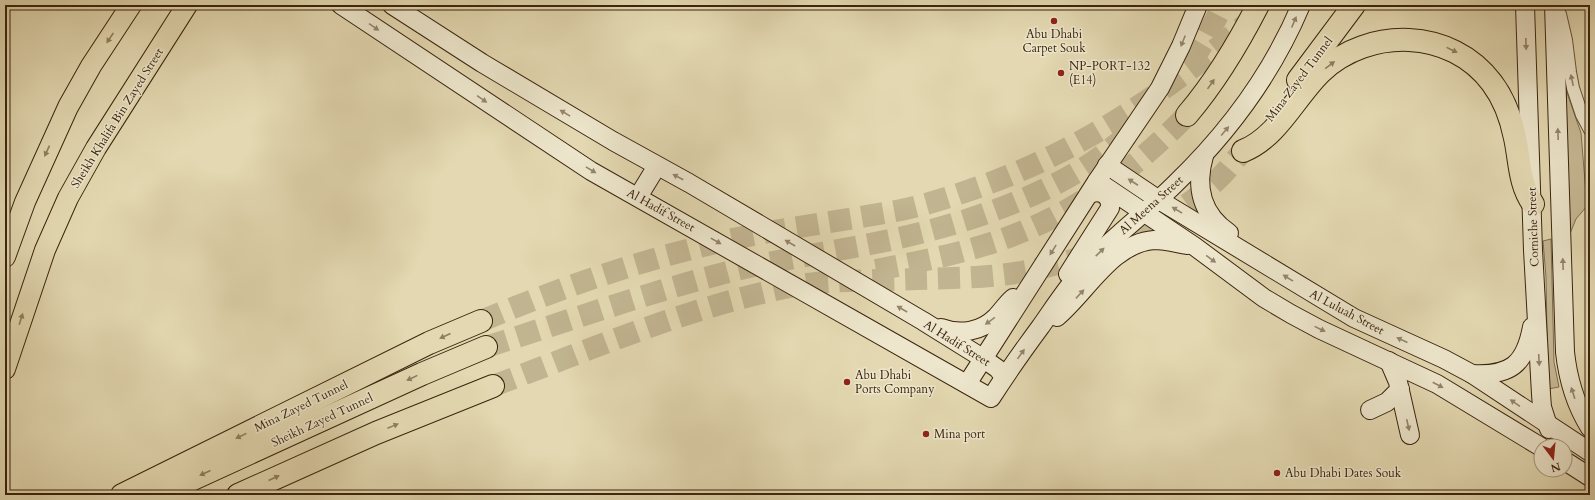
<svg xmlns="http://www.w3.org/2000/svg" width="1595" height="500" viewBox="0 0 1595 500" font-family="Cardo,serif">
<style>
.green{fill:#c6b995;stroke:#806e51}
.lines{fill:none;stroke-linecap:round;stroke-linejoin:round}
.highway-tunnel{stroke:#c1b490;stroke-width:22;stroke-dasharray:22 11;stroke-linecap:butt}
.street-casing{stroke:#645136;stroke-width:14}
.secondary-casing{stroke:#3a240d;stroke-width:20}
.primary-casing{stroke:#3a240d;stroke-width:22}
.highway-casing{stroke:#3a240d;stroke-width:24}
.street{stroke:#ede6cc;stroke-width:12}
.secondary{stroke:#ede6cc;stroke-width:18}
.primary{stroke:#e3d8b1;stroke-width:20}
.highway{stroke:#e3d8b1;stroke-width:22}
.oneway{fill:#94856c}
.oneway2{fill:#8e7e5f}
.poi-dot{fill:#8f2418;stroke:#ede6cc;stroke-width:1.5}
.labels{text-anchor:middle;stroke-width:3;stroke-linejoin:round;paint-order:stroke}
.poi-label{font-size:12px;fill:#3a240d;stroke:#ede6cc;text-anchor:start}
.street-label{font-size:12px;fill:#3a240d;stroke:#ede6cc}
</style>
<rect width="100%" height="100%" fill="#e3d8b1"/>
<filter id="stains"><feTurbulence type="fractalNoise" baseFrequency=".005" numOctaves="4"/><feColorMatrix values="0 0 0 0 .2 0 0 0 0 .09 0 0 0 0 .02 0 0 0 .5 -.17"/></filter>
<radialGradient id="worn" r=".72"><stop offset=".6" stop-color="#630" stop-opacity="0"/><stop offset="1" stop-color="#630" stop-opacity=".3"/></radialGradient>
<!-- green -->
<g class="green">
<path d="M1566,90L1581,133L1587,206L1576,219L1569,236Z"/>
<path d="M1551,239L1554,362L1559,387L1548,389L1546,277L1543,241Z"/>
</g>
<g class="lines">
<!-- highway-tunnel -->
<g class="highway-tunnel">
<path d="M1191,63L1204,42L1223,5"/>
<path d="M876,270C907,264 940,258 971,249C1057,226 1125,179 1187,115"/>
<path d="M481,321C560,288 640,260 724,241C782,228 842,221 901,210C925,205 950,197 973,189C1076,154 1166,93 1247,23"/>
<path d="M486,347C568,321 649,292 732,271C778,260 824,253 870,244C939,231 1019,207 1079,171C1097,160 1113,147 1129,134"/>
<path d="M493,386C589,350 684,309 784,288C827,279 873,281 917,279C951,278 987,278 1021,272C1091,260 1164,229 1216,181C1226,172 1234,161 1243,151"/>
</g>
<!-- street casing -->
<g class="street-casing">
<path id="street" d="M1560,14L1566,40L1570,72L1573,88L1582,115L1590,130"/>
</g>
<!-- secondary casing -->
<g class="secondary-casing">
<g id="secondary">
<path d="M341,5L591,171L991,398C1007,373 1024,349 1041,326C1055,306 1068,286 1084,268C1112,237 1146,213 1175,184C1229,132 1272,74 1301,5"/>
<path d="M392,5L482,63L613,141L689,183L923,321L984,359L998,369L1004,377"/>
<path d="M1525,5L1533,250L1541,394L1542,407L1549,429"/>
<path d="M1554,5L1565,352C1568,380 1575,404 1590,428"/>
<path d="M1204,156C1195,187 1201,214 1229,233"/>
<path d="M1107,165L1159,200L1354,318L1444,359L1472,374L1590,452"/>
<path d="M1097,181L1194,246L1264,298L1291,314L1319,329L1437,384L1541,447"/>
<path d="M638,197L657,166"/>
<path d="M1068,274L1110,208C1111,197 1103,190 1092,193"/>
<path d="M1057,317C1087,292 1112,243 1154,240C1165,240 1176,243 1187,245"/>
<path d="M941,328C960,335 981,332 996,317C1002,311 1006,304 1013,298"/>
<path d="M1389,361L1398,382L1410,435"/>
<path d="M1472,374C1510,376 1525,365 1532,327"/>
<path d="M967,384L1097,181L1160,88L1181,46L1198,5"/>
<path d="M1370,410L1387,402L1400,389"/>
<path d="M1565,461L1590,477"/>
</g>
</g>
<!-- primary casing -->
<g class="primary-casing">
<g id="primary">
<path d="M5,257L25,202L68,107L91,66L131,5"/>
<path d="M5,369L45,250L68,198L96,148L187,5"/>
</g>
</g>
<!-- highway casing -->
<g class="highway-casing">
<g id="highway">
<path d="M1298,80L1354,5"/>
<path d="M1187,115C1216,81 1238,44 1258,5"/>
<path d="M1243,151C1278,137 1295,97 1321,72C1369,27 1451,28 1492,83C1504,99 1511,118 1515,138C1520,161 1519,184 1533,204"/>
<path d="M122,495L429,343L481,321"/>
<path d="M158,495L422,374L486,347"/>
<path d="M238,495L376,433L493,386"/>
</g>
</g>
<!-- street -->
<use href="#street" class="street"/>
<!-- secondary -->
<use href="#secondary" class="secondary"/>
<!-- primary -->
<use href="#primary" class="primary"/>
<!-- highway -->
<use href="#highway" class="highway"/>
</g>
<!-- one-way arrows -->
<defs><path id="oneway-solid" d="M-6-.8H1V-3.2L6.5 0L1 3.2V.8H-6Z"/></defs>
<g class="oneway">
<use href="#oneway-solid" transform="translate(1294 22) rotate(-67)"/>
<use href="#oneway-solid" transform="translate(374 27) rotate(34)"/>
<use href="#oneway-solid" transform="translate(1183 41) rotate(112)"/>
<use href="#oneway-solid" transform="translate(1526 44) rotate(88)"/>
<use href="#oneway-solid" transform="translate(1572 80) rotate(-102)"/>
<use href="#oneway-solid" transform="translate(482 99) rotate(34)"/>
<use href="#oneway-solid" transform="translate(565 113) rotate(-149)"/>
<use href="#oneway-solid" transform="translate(1225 131) rotate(-50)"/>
<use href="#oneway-solid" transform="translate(1558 134) rotate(-92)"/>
<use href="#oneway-solid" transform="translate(591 170) rotate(31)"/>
<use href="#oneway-solid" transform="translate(678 177) rotate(-152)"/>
<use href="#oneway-solid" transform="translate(1133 182) rotate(-147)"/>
<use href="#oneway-solid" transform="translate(1177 210) rotate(-149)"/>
<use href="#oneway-solid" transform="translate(716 241) rotate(29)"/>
<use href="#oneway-solid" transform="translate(790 243) rotate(-150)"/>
<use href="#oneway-solid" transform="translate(1053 250) rotate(122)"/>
<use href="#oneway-solid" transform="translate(1100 252) rotate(-44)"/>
<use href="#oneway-solid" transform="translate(1211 259) rotate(36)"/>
<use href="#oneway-solid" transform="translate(1563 264) rotate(-92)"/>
<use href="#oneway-solid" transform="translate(1288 278) rotate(-148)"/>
<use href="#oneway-solid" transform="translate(1080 294) rotate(-47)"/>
<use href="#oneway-solid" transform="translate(902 309) rotate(-150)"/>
<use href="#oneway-solid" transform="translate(990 321) rotate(144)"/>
<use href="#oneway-solid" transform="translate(1320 329) rotate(26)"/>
<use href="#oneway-solid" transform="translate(1402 340) rotate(-155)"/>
<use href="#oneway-solid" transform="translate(1021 354) rotate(-54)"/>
<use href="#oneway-solid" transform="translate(1539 360) rotate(87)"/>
<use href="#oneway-solid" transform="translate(1438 385) rotate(28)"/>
<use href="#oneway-solid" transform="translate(1573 393) rotate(-108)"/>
<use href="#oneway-solid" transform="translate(1515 403) rotate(-146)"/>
<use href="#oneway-solid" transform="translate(1408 425) rotate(77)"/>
</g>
<g class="oneway2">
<use href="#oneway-solid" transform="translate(110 38) rotate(124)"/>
<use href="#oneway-solid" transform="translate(1452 50) rotate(26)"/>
<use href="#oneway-solid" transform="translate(1330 65) rotate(-37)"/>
<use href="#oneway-solid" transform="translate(1211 84) rotate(-55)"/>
<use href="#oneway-solid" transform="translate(47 151) rotate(115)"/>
<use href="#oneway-solid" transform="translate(21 319) rotate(-72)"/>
<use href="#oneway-solid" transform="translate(445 336) rotate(156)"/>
<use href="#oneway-solid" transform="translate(412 378) rotate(154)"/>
<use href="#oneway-solid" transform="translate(393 426) rotate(-22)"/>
<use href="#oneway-solid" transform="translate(241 436) rotate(154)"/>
<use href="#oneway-solid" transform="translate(205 473) rotate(155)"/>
<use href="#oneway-solid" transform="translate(274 478) rotate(-25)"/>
</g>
<!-- markers -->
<g class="poi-dot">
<circle cx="1054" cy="21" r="4"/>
<circle cx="1061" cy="73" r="4"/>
<circle cx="847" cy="382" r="4"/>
<circle cx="926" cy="434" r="4"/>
<circle cx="1277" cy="473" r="4"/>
</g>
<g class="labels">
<!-- poi labels -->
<g class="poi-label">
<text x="1054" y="38" text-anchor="middle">Abu Dhabi<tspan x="1054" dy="14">Carpet Souk</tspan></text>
<text x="1069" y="70">NP-PORT-132<tspan x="1069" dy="14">(E14)</tspan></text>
<text x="855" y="379">Abu Dhabi<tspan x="855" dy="14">Ports Company</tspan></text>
<text x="934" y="438">Mina port</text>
<text x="1285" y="477">Abu Dhabi Dates Souk</text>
</g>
<!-- street labels -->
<g class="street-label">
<text transform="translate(1299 79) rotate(-53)" y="4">Mina Zayed Tunnel</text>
<text transform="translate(117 118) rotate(-58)" y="4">Sheikh Khalifa Bin Zayed Street</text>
<text transform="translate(1151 205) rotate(-42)" y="4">Al Meena Street</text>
<text transform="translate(661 210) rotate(29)" y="4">Al Hadif Street</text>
<text transform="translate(1533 227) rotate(-92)" y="4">Corniche Street</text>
<text transform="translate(1347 312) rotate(28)" y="4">Al Luluah Street</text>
<text transform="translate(957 343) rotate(32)" y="4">Al Hadif Street</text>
<text transform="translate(301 406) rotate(-26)" y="4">Mina Zayed Tunnel</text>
<text transform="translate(322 420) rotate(-25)" y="4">Sheikh Zayed Tunnel</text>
</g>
</g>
<!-- margin -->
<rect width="1595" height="500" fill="none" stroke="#e3d8b1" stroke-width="20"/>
<rect x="6" y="6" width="1583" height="488" fill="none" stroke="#3a240d" stroke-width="2"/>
<rect x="10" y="10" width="1575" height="480" fill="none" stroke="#3a240d"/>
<!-- north arrow -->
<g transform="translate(1553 458) rotate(164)"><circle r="19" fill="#ede6cc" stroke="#a59880"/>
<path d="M0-3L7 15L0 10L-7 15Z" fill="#8f2418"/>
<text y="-6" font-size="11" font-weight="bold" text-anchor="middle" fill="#3a240d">N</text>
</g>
<rect width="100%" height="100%" filter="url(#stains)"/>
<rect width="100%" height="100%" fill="url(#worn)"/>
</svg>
